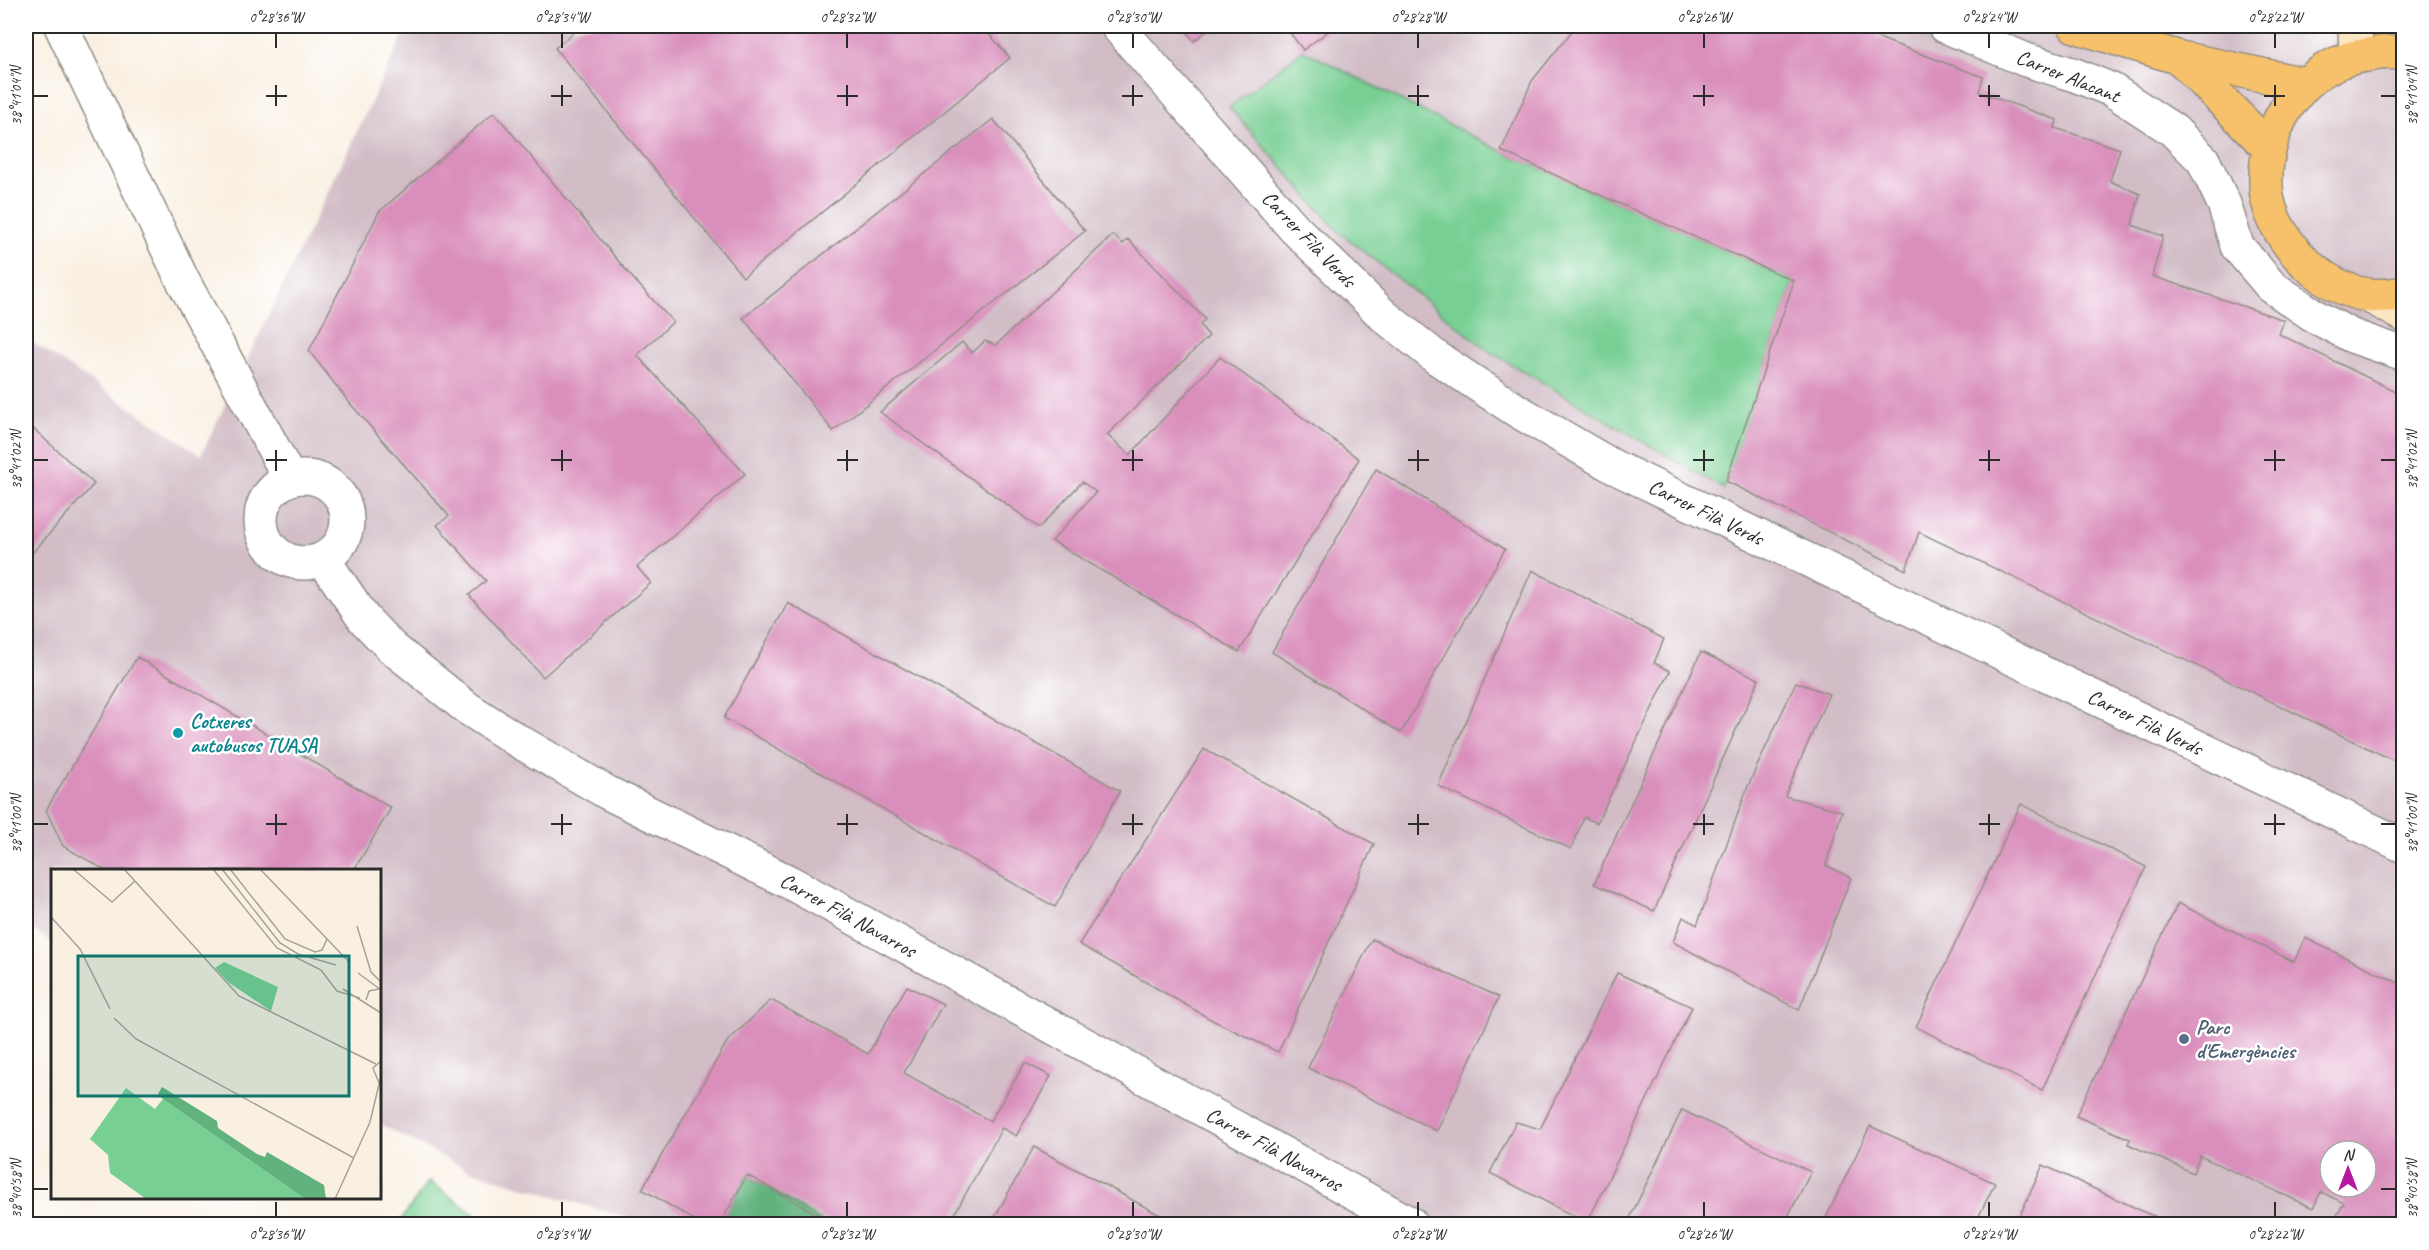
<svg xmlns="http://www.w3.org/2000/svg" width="2429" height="1250" viewBox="0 0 2429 1250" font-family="Caveat,sans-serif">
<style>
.industrial{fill:#d2bdc7;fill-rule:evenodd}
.green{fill:#77cf93;stroke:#517d5f;stroke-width:1.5}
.forest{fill:#61b27d;stroke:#466e54;stroke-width:1.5}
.building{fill:#d98ebb;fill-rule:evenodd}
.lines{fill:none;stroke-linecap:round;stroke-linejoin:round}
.street-casing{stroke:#928e86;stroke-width:36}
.secondary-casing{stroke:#928e86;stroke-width:36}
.primary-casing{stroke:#928e86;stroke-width:36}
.street{stroke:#fff;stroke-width:33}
.secondary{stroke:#fbe6c4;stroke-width:33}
.primary{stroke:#f6c16b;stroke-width:33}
.ticks{fill:none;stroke:#2b2b2b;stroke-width:2}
.culture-dot{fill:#0f9aa8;stroke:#fff;stroke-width:2}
.service-dot{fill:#5c6f8a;stroke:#fff;stroke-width:2}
.labels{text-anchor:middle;stroke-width:5;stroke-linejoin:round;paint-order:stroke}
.street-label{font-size:21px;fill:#2b2b2b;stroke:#fff}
.culture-label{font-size:21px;font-weight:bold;fill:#0d838f;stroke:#fff;text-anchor:start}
.service-label{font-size:21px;font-weight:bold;fill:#4e5e75;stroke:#fff;text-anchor:start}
.inset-road{fill:none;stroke:#a7a199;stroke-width:1.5}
.view{fill:#0f766e;fill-opacity:0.15;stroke:#0f766e;stroke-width:3}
.inset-edge{fill:none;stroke:#2b2b2b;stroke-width:3}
.neatline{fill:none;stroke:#2b2b2b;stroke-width:2}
.ticks-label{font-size:15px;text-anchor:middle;fill:#2b2b2b}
</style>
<rect width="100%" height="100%" fill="#fff"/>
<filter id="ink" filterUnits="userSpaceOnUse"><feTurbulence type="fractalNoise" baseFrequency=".0167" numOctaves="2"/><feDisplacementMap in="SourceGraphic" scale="12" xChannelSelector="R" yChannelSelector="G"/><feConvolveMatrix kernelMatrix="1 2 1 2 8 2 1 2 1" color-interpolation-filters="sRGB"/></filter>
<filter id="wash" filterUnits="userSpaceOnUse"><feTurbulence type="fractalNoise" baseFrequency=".008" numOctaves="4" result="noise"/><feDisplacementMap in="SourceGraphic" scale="24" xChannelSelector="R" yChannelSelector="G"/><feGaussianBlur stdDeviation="1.35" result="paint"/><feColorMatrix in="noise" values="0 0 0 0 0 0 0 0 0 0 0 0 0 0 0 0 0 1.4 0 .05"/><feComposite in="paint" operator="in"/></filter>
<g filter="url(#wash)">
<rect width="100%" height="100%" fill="#f9f0e2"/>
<!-- industrial -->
<path class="industrial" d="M408,26H2403V1224H647L468,1170L380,1124V870H52V942L26,926V338L201,455ZM2330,1151H2366V1187H2330Z"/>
<!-- green -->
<g class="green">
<path d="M1303,50L1501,151L1794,281L1724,489L1490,352L1338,231L1229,107Z"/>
<path d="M429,1181L488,1224H398Z"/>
</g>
<!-- forest -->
<path class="forest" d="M747,1175L826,1224H720Z"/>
<g id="blocks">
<!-- building -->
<g class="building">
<path d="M581,26H982L1010,58L743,277L555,48Z"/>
<path d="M1182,26H1213L1194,41Z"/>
<path d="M1285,26H1335L1303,50Z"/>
<path d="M1576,26H1872L1880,30L1876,37L1983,77L1979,92L2057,120L2055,128L2120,149L2110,181L2140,194L2132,225L2163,236L2152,276L2284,320L2279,334L2403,395V765L1919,532L1906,570L1726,481L1794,281L1501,151L1532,81Z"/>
<path d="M494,112L630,275L673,322L637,355L745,474L637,567L651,583L543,677L469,595L486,581L437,525L449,516L348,401L309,351L379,212Z"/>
<path d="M993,119L1085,231L833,431L743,318Z"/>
<path d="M1113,235L1123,244L1128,239L1205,319L1200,325L1209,336L1107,435L1130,455L1220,357L1359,459L1239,652L1052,541L1096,492L1082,482L1039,528L880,412L962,342L972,353L985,341L996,345Z"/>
<path d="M26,422L94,484L26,560Z"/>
<path d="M1376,469L1505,549L1401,733L1272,652Z"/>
<path d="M1532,570L1664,639L1654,663L1670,671L1597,823L1584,817L1571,849L1438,786Z"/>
<path d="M788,603L1120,791L1055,907L724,718Z"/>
<path d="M1701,652L1759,679L1654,911L1594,884Z"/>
<path d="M137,657L391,808L354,870H105L63,846L46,810Z"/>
<path d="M1796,682L1829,694L1785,796L1842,811L1826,865L1851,878L1799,1010L1673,942L1683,917L1697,925L1748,786Z"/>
<path d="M1204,749L1374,844L1278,1052L1214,1021L1079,944Z"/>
<path d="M2021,804L2146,867L2042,1090L1916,1027Z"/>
<path d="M2178,903L2294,962L2305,938L2403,985V1224H2332L2344,1203L2321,1192L2313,1208L2200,1156L2193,1173L2128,1144L2130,1139L2076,1116ZM2330,1151H2366V1187H2330Z"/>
<path d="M1372,939L1499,997L1437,1131L1308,1068Z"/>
<path d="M1617,973L1692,1007L1587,1223L1490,1173L1516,1122L1540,1129Z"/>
<path d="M907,986L943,1004L904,1073L990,1121L1025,1063L1051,1076L1016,1136L1002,1128L949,1224H835L747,1175L720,1224H701L642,1189L727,1042L771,1000L868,1054Z"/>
<path d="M1682,1110L1811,1172L1784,1224H1627Z"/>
<path d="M1870,1126L1995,1183L1975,1224H1823Z"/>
<path d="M1034,1147L1105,1185L1176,1224H991Z"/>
<path d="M2043,1165L2170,1224H2016Z"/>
</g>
</g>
</g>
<g filter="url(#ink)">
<use href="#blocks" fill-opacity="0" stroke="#928e86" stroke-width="1.5"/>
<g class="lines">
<!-- street casing -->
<g class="street-casing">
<g id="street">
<path d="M61,26L182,279L290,479"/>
<path d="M1117,26L1295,229L1384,316L1437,358L1516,410L1614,467L2404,846"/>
<path d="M1945,26L2026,60L2075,75L2112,90L2173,130L2203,160L2224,204L2237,246L2271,286L2316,317L2352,336L2404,354"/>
<circle cx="304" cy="520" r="43"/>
<path d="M323,559L364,619L391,647L467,708L515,739L608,793L789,882L1411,1224"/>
</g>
</g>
<!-- secondary casing -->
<g class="secondary-casing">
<g id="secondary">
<path d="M2355,26L2356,56"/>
<path d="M2367,295L2404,315"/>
</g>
</g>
<!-- primary casing -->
<g class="primary-casing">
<g id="primary">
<path d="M2075,26L2180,58L2305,84"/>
<path d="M2404,54C2391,51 2380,53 2367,55C2304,63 2263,124 2266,186C2267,218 2290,251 2314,270C2329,282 2348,292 2367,295C2378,297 2392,294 2404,294"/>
<path d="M2180,58L2268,147"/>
</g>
</g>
<!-- street -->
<use href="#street" class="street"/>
<!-- secondary -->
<use href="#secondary" class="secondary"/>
<!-- primary -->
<use href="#primary" class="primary"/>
</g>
</g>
<!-- ticks -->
<path class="ticks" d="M276,33V48M562,33V48M847,33V48M1133,33V48M1418,33V48M1704,33V48M1989,33V48M2275,33V48M276,85V106M562,85V106M847,85V106M1133,85V106M1418,85V106M1704,85V106M1989,85V106M2275,85V106M33,96H48M266,96H287M551,96H572M837,96H858M1122,96H1143M1408,96H1429M1693,96H1714M1979,96H2000M2264,96H2285M2381,96H2396M276,450V471M562,450V471M847,450V471M1133,450V471M1418,450V471M1704,450V471M1989,450V471M2275,450V471M33,460H48M266,460H287M551,460H572M837,460H858M1122,460H1143M1408,460H1429M1693,460H1714M1979,460H2000M2264,460H2285M2381,460H2396M276,814V835M562,814V835M847,814V835M1133,814V835M1418,814V835M1704,814V835M1989,814V835M2275,814V835M33,824H48M266,824H287M551,824H572M837,824H858M1122,824H1143M1408,824H1429M1693,824H1714M1979,824H2000M2264,824H2285M2381,824H2396M33,1189H48M2381,1189H2396M276,1202V1217M562,1202V1217M847,1202V1217M1133,1202V1217M1418,1202V1217M1704,1202V1217M1989,1202V1217M2275,1202V1217"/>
<!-- markers -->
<circle class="culture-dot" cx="178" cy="733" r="6"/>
<circle class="service-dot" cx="2184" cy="1039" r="6"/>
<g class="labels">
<!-- street labels -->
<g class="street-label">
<text transform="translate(2068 76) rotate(22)" y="7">Carrer Alacant</text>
<text transform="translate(1309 239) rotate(46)" y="7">Carrer Filà Verds</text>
<text transform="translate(1706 512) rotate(26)" y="7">Carrer Filà Verds</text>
<text transform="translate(2145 722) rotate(26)" y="7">Carrer Filà Verds</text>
<text transform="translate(848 915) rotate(29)" y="7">Carrer Filà Navarros</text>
<text transform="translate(1274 1149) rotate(29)" y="7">Carrer Filà Navarros</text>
</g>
<!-- culture labels -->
<g class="culture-label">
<text x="190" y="728">Cotxeres<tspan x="190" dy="24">autobusos TUASA</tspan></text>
</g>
<!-- service labels -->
<g class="service-label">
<text x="2196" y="1034">Parc<tspan x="2196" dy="24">d'Emergències</tspan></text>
</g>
</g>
<!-- overview -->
<g transform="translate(51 869)">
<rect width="330" height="330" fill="#f9f0e2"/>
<path d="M173,93L227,118L220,142L177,113L164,99ZM75,219L104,240L112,230L254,330H95L59,304L57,286L39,270Z" fill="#77cf93"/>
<path d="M111,218L166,252L167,259L206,285L214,288L216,283L273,316L275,330H254L112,230L107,225Z" fill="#61b27d"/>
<path class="inset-road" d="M22,0L61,33L84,12M73,0L188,127L325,195M162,0L226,79L270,101L286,122L309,129M171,0L229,74L247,85L285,96M179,0L234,70L264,83L271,81L276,70M209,0L299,94M0,48L29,80L59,140M306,57L320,103L330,113M307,104L330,121M292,120L330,144M315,131L318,122L328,120M63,149L85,170L303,289M328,214L322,199L330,192M284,330L319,253L330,207"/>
<path class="view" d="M27,87H298V227H27Z"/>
<rect width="330" height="330" class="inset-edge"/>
</g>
<!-- margin -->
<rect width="2429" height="1250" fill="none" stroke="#fff" stroke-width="66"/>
<!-- north arrow -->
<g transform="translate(2348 1169)"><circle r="28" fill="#ffffff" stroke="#aaaaaa" stroke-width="1.5"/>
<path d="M0-4.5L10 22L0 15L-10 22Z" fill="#b5179e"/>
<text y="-9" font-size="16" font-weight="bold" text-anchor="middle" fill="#2b2b2b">N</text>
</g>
<rect x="33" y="33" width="2363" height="1184" class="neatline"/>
<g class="ticks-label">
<text x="276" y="22">0°28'36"W</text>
<text x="562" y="22">0°28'34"W</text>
<text x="847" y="22">0°28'32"W</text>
<text x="1133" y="22">0°28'30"W</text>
<text x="1418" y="22">0°28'28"W</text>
<text x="1704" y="22">0°28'26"W</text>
<text x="1989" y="22">0°28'24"W</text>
<text x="2275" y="22">0°28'22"W</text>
<text transform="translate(16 96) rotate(-90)" y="5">38°41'04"N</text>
<text transform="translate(2412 96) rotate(-90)" y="5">38°41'04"N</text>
<text transform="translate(16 460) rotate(-90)" y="5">38°41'02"N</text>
<text transform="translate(2412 460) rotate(-90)" y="5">38°41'02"N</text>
<text transform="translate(16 824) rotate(-90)" y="5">38°41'00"N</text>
<text transform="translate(2412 824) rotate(-90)" y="5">38°41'00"N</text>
<text transform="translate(16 1189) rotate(-90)" y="5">38°40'58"N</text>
<text transform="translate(2412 1189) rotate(-90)" y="5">38°40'58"N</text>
<text x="276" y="1239">0°28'36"W</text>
<text x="562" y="1239">0°28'34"W</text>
<text x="847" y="1239">0°28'32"W</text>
<text x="1133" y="1239">0°28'30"W</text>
<text x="1418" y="1239">0°28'28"W</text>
<text x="1704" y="1239">0°28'26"W</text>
<text x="1989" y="1239">0°28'24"W</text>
<text x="2275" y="1239">0°28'22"W</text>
</g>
</svg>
